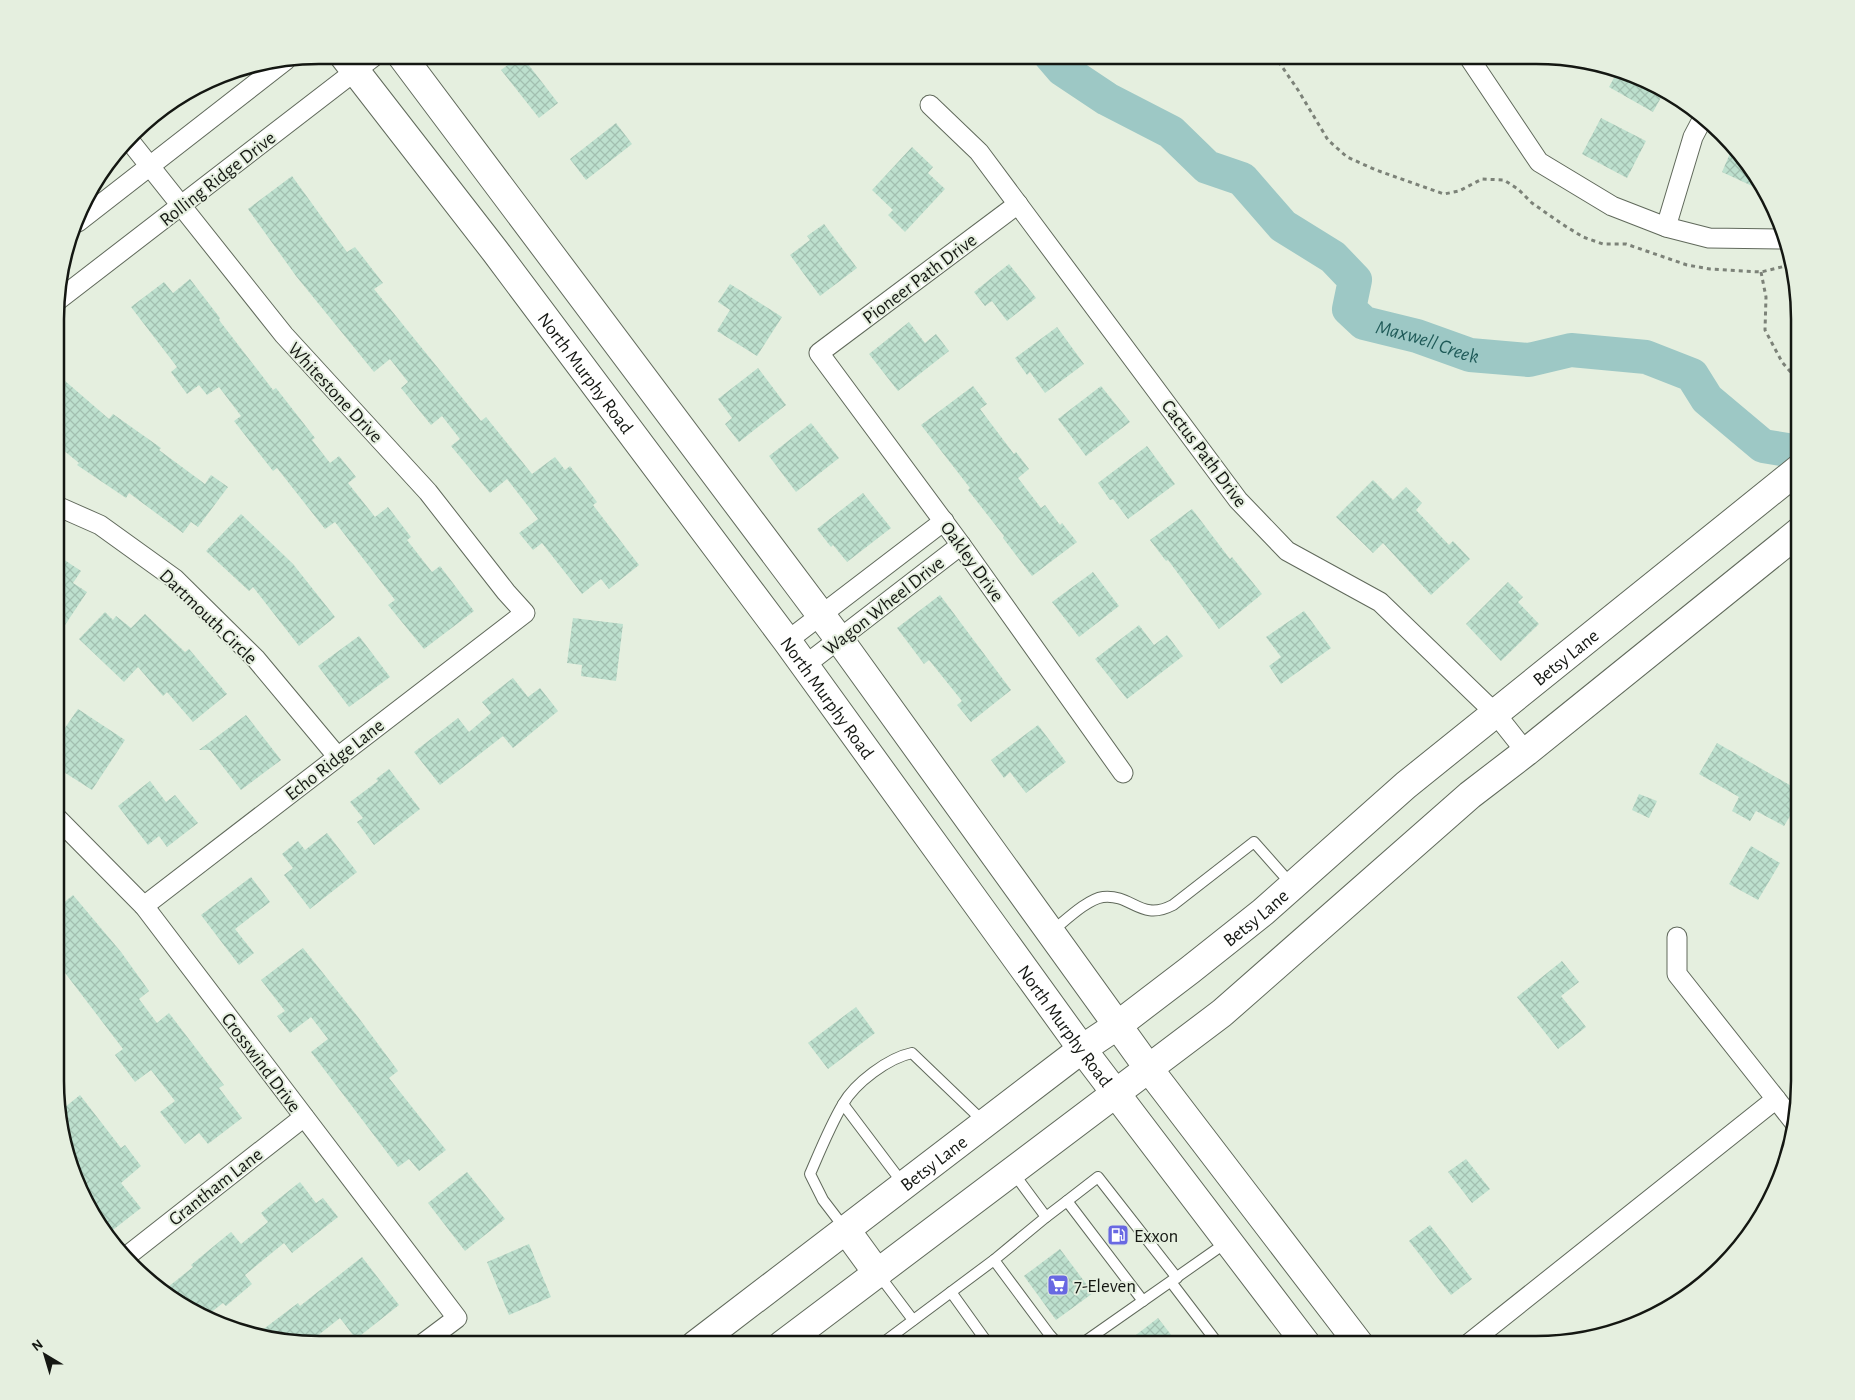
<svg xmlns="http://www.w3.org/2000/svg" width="1855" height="1400" viewBox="0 0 1855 1400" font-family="'Alegreya Sans',sans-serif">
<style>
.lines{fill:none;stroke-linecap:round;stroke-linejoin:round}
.river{stroke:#9dc8c5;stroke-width:34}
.building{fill:url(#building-cross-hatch)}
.service-casing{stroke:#60695b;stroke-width:12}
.minor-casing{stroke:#60695b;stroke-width:21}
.secondary-casing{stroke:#60695b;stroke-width:30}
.path{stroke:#7c8278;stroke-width:3;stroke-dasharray:4 4;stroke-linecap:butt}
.service{stroke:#fff;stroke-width:10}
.minor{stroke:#fff;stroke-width:19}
.secondary{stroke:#fff;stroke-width:28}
.labels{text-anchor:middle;stroke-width:4;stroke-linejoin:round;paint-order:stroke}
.street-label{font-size:19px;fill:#141712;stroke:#e5efdf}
.poi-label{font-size:19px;fill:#141712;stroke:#e5efdf;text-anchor:start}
.water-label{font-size:20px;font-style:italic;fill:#1f5a58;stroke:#e5efdf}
.rim{fill:none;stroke:#141712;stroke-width:2.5}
</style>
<defs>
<pattern id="building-cross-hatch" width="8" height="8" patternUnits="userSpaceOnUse" patternTransform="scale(1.25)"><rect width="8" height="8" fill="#bde0ce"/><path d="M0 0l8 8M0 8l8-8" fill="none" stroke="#a2bfb0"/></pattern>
</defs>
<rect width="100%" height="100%" fill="#e5efdf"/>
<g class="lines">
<!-- river -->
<path class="river" id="s1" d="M1050,55L1062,69L1107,99L1171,132L1207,167L1242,179L1283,226L1333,257L1355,280L1349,309L1364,323L1417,336L1470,355L1529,360L1571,350L1646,357L1692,375L1707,399L1763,446L1800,452"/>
</g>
<!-- building -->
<g class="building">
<path d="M521,55L558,103L539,118L501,70Z"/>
<path d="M1616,74L1628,80L1632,74L1637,75L1664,92L1653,112L1609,87Z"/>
<path d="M1601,118L1646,141L1627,178L1582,154Z"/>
<path d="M616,123L632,144L586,180L570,159Z"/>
<path d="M912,147L933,167L928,173L945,189L905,232L888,215L893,210L872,190Z"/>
<path d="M1732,149L1765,192L1722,172Z"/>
<path d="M292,176L347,252L355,247L383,283L374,289L481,421L486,417L532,474L555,457L565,470L570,466L597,502L593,505L639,565L609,589L601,579L582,594L542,543L533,550L519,533L538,519L507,479L490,493L451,446L460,439L442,416L431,425L401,388L408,382L390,359L374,372L296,276L248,209Z"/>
<path d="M824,224L857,268L820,296L790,255L810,240L807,236Z"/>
<path d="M1009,264L1036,298L1007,321L992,301L985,306L974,292Z"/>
<path d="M190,279L220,318L219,320L273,390L276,388L315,438L312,440L330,463L339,456L356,477L348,483L375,517L388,507L411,537L407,540L432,572L440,566L474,611L424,649L388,605L395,600L335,522L325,529L277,468L273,471L234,421L241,416L219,387L207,395L199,385L187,394L171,372L177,367L131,307L164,282L173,293Z"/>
<path d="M730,284L782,317L757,356L717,331L730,310L718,302Z"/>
<path d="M909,322L925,343L936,334L949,351L898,391L869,354Z"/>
<path d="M1057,327L1084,364L1045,393L1030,372L1027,375L1015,358Z"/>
<path d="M758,368L786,405L739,442L725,424L732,418L718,399Z"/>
<path d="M57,374L109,419L113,414L161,448L159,450L205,484L211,475L228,487L198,527L191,522L183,533L129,493L126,498L77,465L79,463L57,445Z"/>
<path d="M973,386L987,404L980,409L1014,454L1016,452L1029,469L1018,478L1041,508L1045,505L1060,525L1062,523L1077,542L1032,576L1003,538L1004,536L968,490L970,488L921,425Z"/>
<path d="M1101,386L1130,422L1086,456L1058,419Z"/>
<path d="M811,423L839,458L796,492L769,456Z"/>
<path d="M1147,446L1175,484L1128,519L1113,499L1110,500L1098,483Z"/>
<path d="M1373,480L1393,500L1406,487L1422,503L1416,510L1449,545L1453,541L1470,559L1431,595L1383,543L1373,553L1336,517Z"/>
<path d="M863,493L891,528L847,562L833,545L831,547L817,529Z"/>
<path d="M1192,509L1230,559L1232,557L1262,594L1219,629L1168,560L1166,561L1150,540Z"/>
<path d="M241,514L293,564L335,617L299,646L253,587L249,591L206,551Z"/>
<path d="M57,555L81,571L73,583L87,592L57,637Z"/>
<path d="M1093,572L1119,606L1079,637L1052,602Z"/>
<path d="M1508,582L1523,597L1518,602L1539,624L1501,661L1466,624Z"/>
<path d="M940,595L1011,690L971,722L957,705L962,701L929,660L924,664L897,628Z"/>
<path d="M1304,611L1331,648L1281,684L1269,666L1281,657L1266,637Z"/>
<path d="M105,612L113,620L116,616L131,628L145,614L185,652L189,649L227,694L193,722L167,692L163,696L138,667L124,682L79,639Z"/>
<path d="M573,618L623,624L616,681L581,676L582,665L567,663Z"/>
<path d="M1139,625L1154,645L1167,635L1183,656L1127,699L1095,659Z"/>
<path d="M359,636L390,677L349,707L318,666Z"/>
<path d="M513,678L528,697L540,688L558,711L513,748L503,736L440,785L414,752L458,718L469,732L491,713L482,702Z"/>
<path d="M78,709L125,740L92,790L56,767V741Z"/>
<path d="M246,715L281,760L241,790L210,750H199Z"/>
<path d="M1038,725L1066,762L1026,793L1010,772L1004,778L991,760Z"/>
<path d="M1717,743L1800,791V799L1784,826L1756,811L1750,821L1732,811L1739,797L1699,774Z"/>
<path d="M389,769L420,809L374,845L357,822L363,818L350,802L378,781L376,779Z"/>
<path d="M150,781L166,802L175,795L198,823L167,847L159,836L148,845L118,806Z"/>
<path d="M1639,794L1657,801L1649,818L1632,810Z"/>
<path d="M327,833L357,872L310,909L284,875L293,868L282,854L298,841L305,850Z"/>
<path d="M1751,846L1780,863L1758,900L1729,884Z"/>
<path d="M251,877L270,902L235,929L254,953L239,965L201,915Z"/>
<path d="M73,895L121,952L149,991L139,999L157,1023L169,1013L224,1085L219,1088L242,1118L208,1144L199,1133L185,1144L160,1112L175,1101L151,1070L135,1082L115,1055L123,1049L56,961V909Z"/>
<path d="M303,948L358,1017L398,1071L389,1078L446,1150L419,1171L409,1159L398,1167L311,1052L328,1039L311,1017L290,1033L277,1016L285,1011L261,980Z"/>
<path d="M1562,961L1579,982L1561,996L1586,1027L1558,1049L1517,997Z"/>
<path d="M856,1007L875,1033L828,1069L808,1043Z"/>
<path d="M80,1095L121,1148L125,1145L141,1166L121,1183L141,1208L109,1233L82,1198L59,1112Z"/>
<path d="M1466,1159L1490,1189L1472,1203L1448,1172Z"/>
<path d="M467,1172L505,1219L465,1251L428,1203Z"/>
<path d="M300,1182L316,1203L323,1198L338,1217L292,1253L284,1243L245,1275L252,1284L226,1306L223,1303L205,1317L163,1291L193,1267L191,1265L231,1232L241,1244L268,1222L261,1213Z"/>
<path d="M1430,1225L1472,1279L1451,1295L1409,1241Z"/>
<path d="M529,1244L551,1297L509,1315L487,1262Z"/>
<path d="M1060,1249L1093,1293L1056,1320L1024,1276Z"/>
<path d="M362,1257L399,1305L356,1339L340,1318L307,1344L257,1334L298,1303L300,1306Z"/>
<path d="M1158,1318L1179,1345H1123Z"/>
</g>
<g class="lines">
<!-- service casing -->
<g class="service-casing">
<g id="service">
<path d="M1051,932C1064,922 1087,899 1103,897C1133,894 1140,922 1173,905L1254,842L1292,885"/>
<path d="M843,1104L904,1185"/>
<path d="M1012,1171L1046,1217L994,1260L1049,1334L1059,1345"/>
<path d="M1067,1201L1098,1177L1177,1278"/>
<path d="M1046,1217L1067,1201L1143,1301"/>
<path d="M846,1230L823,1200L810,1174C820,1151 830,1126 843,1104C855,1083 888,1058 912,1053L985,1123"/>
<path d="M879,1275L913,1320"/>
<path d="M1171,1282L1219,1345"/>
<path d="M951,1292L989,1345"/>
<path d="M880,1345L994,1260"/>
<path d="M1080,1345L1227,1242"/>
</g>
</g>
<!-- minor casing -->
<g class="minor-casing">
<g id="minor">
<path d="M1468,56L1539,162L1612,206L1666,227L1709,238L1786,239"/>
<path d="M930,105L979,152L1238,500L1287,551L1380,602L1495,713L1526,752"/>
<path d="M129,140L284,335L428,492L506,592L525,613L144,906"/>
<path d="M1018,204L819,353L961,545L1123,773"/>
<path d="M78,222L286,60"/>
<path d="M1666,227L1693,137L1704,116"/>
<path d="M57,301L376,55"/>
<path d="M57,506L100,525L175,579L256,659L337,756"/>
<path d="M787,641L944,521"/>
<path d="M804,666L961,545"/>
<path d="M56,817L144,906L457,1318L421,1345"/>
<path d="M1677,937V974L1776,1099"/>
<path d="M127,1256L304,1117"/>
<path d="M1467,1345L1776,1099L1794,1122"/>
</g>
</g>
<!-- secondary casing -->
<g class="secondary-casing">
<g id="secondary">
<path id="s2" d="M343,55L495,251L787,641L1082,1049L1307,1345"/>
<path d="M401,55L839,639L1149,1069L1360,1345"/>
<path d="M846,1230L878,1274"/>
<path id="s3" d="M695,1345L1082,1049L1118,1025L1190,970L1263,912L1406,785L1800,468"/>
<path d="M782,1345L1222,1013L1470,795L1526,752L1800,531"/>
</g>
</g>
<!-- path -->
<g class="path">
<path d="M1274,55L1298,90L1328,140L1347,157L1376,170L1444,194L1459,191L1482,179L1504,180L1518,189L1532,203L1562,224L1583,237L1603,244H1626L1687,265L1710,269L1761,272L1794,264"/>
<path d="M1761,272L1766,297L1765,330L1782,362L1800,383"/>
</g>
<!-- service -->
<use href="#service" class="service"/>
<!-- minor -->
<use href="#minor" class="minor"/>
<!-- secondary -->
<use href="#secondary" class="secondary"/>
</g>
<!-- icons -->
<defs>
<g id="fuel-square" transform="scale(1.125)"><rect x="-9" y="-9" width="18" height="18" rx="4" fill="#6868e2" stroke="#e5efdf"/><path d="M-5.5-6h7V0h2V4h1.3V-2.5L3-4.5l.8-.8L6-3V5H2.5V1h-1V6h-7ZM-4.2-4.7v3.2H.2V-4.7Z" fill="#fff"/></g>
<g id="supermarket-square" transform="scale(1.125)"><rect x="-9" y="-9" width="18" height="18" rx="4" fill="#6868e2" stroke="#e5efdf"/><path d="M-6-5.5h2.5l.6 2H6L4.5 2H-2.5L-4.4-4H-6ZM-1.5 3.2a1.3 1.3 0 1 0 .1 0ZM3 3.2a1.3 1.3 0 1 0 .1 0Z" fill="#fff"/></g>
</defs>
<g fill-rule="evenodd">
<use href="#fuel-square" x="1118" y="1235"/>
<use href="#supermarket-square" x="1058" y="1285"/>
</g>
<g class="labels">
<!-- street labels -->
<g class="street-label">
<text transform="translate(217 178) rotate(-38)" y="7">Rolling Ridge Drive</text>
<text transform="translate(919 278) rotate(-37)" y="7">Pioneer Path Drive</text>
<text dy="7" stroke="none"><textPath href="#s2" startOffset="400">North Murphy Road</textPath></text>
<text transform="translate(336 392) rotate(47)" y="7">Whitestone Drive</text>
<text transform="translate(1205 453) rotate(53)" y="7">Cactus Path Drive</text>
<text transform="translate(973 561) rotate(54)" y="7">Oakley Drive</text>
<text transform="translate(883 605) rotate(-38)" y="7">Wagon Wheel Drive</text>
<text transform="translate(209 616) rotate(44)" y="7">Dartmouth Circle</text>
<text dy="7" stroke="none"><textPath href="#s3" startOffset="1110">Betsy Lane</textPath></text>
<text dy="7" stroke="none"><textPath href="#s2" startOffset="805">North Murphy Road</textPath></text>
<text transform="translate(334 759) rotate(-38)" y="7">Echo Ridge Lane</text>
<text dy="7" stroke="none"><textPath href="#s3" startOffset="705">Betsy Lane</textPath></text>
<text dy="7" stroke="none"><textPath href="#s2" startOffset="1210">North Murphy Road</textPath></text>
<text transform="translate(262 1062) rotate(53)" y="7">Crosswind Drive</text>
<text dy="7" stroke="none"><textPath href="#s3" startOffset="300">Betsy Lane</textPath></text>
<text transform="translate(215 1186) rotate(-38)" y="7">Grantham Lane</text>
</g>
<!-- poi labels -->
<g class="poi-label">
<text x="1134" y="1242">Exxon</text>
<text x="1074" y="1292">7-Eleven</text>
</g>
<!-- water labels -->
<g class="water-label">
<text dy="7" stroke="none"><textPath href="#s1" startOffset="501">Maxwell Creek</textPath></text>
</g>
</g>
<!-- crop -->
<path d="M0 0H1855V1400H0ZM319 64H1536A255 255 0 0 1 1791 319V1081A255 255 0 0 1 1536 1336H319A255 255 0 0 1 64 1081V319A255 255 0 0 1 319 64Z" fill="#e5efdf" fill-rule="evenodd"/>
<path class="rim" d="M319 64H1536A255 255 0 0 1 1791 319V1081A255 255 0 0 1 1536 1336H319A255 255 0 0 1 64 1081V319A255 255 0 0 1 319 64Z"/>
<!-- north arrow -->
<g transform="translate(45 1355) rotate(322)" stroke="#e5efdf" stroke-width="4" paint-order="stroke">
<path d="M0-4L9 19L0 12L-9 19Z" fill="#141712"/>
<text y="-8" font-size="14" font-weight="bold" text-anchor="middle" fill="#141712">N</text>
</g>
</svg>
